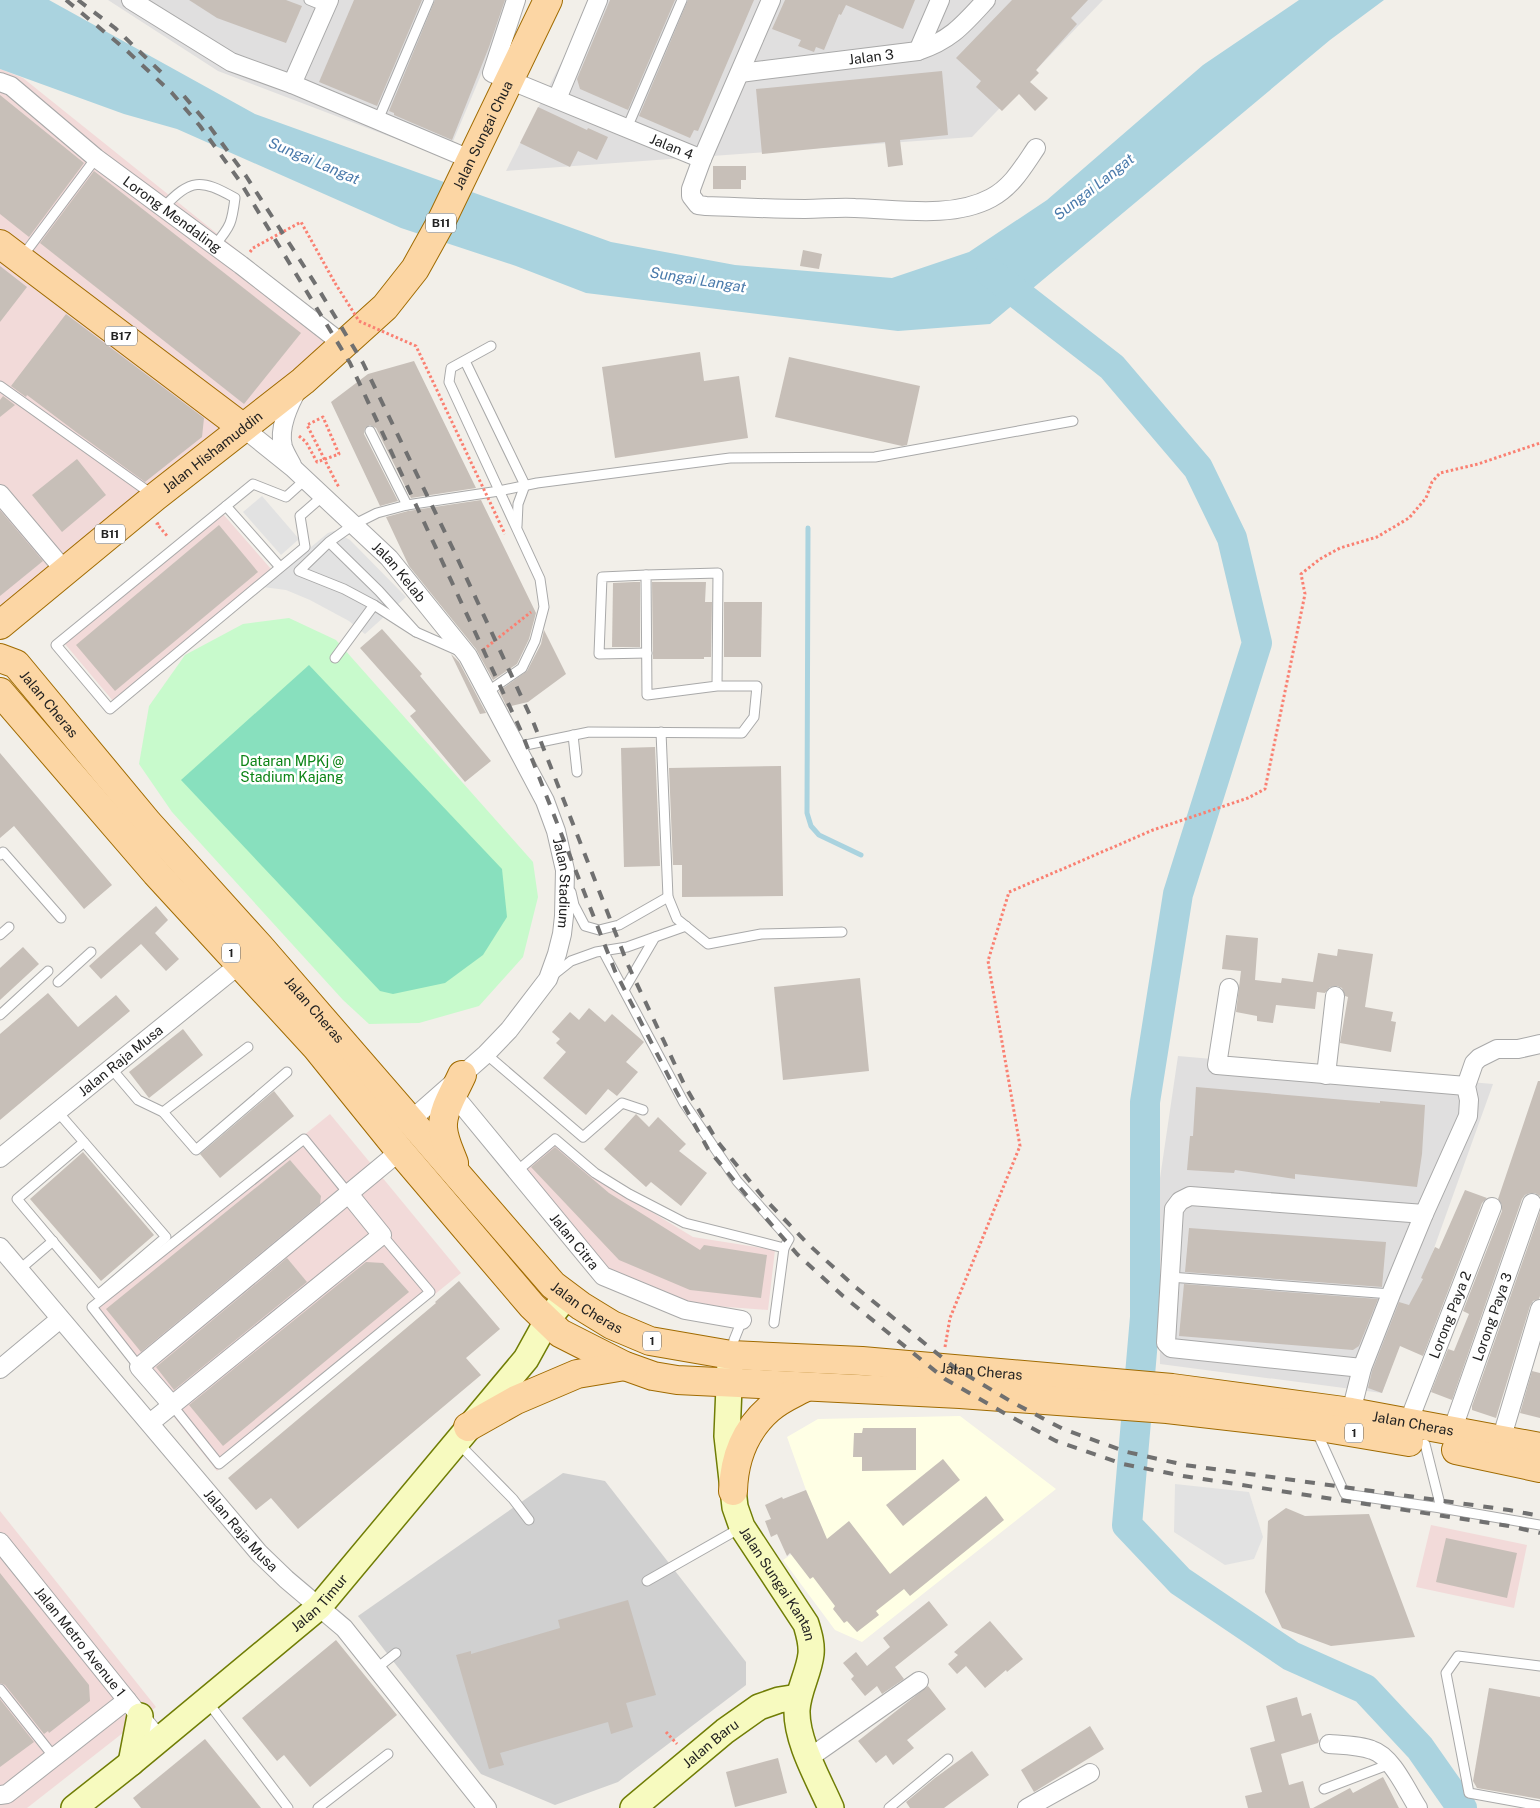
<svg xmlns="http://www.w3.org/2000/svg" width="1540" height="1808" viewBox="0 0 1540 1808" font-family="'Public Sans',sans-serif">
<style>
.residential{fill:#e0dfdf}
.commercial{fill:#f2dad9}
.education{fill:#ffffe5}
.religious{fill:#d0d0d0}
.park{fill:#c8facc}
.pitch{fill:#88e0be}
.parking{fill:#e2e2e2}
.water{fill:#aad3df}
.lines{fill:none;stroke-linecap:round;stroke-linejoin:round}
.stream{stroke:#aad3df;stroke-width:5}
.river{stroke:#aad3df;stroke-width:30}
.building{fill:#c7bfb8}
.lane-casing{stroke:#a9a9a9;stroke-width:11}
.street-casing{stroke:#a9a9a9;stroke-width:20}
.secondary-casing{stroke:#707d05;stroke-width:28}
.primary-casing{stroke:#a06b00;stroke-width:30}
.path{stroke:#fa8072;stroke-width:3;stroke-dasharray:2.5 2.5;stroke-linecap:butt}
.lane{stroke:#fff;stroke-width:9}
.street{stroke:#fff;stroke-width:18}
.secondary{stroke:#f7fabf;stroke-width:25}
.primary{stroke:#fcd6a4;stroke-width:28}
.rail{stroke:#707070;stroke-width:4;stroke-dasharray:10 10;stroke-linecap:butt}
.path-bridge{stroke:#fa8072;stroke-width:3;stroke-dasharray:2.5 2.5;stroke-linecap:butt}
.labels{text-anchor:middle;stroke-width:5;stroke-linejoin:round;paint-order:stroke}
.shield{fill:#fff;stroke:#646464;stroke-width:1}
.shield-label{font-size:12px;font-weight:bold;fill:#222}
.street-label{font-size:14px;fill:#222;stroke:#fff}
.park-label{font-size:14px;fill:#0c8416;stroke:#fff}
.water-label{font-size:15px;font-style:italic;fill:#4a7aab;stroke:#fff}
</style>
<rect width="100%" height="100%" fill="#f2efe9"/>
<!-- residential -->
<g class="residential">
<path d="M108,0H509L510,6L446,158L218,71Z"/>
<path d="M593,0H1103L972,137L506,171Z"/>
<path d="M1178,1056L1493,1084L1382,1393L1160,1364L1159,1185Z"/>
</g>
<!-- commercial -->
<g class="commercial">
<path d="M0,69L23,78L341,333L0,609Z"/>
<path d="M223,514L271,569L113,701L65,644Z"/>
<path d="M330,1114L461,1273L217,1471L89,1310Z"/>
<path d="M554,1144L627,1197L693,1237L775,1250L768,1310L687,1304L607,1270L524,1169Z"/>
<path d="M0,1511L156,1707L27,1808H0Z"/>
<path d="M1431,1525L1527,1545L1514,1608L1416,1587Z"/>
</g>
<!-- education -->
<path class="education" d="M960,1416L1056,1489L862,1642L835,1630L783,1560L814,1539L823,1530L806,1490L787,1437L818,1419Z"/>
<!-- religious -->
<path class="religious" d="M563,1473L605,1481L746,1662V1685L618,1782L555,1805L481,1774L358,1616Z"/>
<!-- park -->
<path class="park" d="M289,618L336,640L533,862L538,897L523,957L479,1006L419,1023L369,1024L343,1000L172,812L139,764L149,706L185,655L243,624Z"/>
<!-- pitch -->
<path class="pitch" d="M309,665L502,869L507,917L483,955L445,983L393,994L380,991L181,780Z"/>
<!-- parking -->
<g class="parking">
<path d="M262,496L299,539L281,555L243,512Z"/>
<path d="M334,531L350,540L406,597L365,634L349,621L310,600L286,590L263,587L328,533Z"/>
<path d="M1175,1484L1249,1492L1263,1537L1254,1559L1225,1565L1174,1532Z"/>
</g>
<!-- water -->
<path class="water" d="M0,0H49L255,114L611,242L735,265L892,278L969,252L1047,200L1203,65L1299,0H1384L1330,40L990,324L898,331L586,293L516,266L401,228L177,129L124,114L0,69Z"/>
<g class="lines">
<!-- stream -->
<path class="stream" d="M808,528L807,813L811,826L819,835L861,855"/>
<!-- river -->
<path class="river" d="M991,273L1112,367L1198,468L1232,538L1257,643L1178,894L1145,1102V1317L1127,1525L1180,1581L1291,1656L1365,1689L1420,1748L1462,1808"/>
</g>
<!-- building -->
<g class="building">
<path d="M189,0H286L302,6L286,43L217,18Z"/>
<path d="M354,0H422L377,106L319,82Z"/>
<path d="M435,0H505L489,47L452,140L394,115V113L389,111Z"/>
<path d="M610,0H675L628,110L580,89L577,79Z"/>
<path d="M688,0H754L698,131L694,130L690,138L639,116Z"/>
<path d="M785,0H915L903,29L846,5L841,15L839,14L824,50L816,47L814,52L798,46L801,40L772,29Z"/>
<path d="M1012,0H1088L1071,18L1077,24L1036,70L1039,73L1030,82L1048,98L1035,111L1019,94L1002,111L976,87L981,81L956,58Z"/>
<path d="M942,71L948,135L900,140L903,165L888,167L885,142L762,154L756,89Z"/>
<path d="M0,95L84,163L29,237L0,214Z"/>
<path d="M538,107L587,130L588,128L608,137L597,160L578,151L570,167L520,143Z"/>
<path d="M713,166H746V180H741V189H713Z"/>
<path d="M94,171L301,333L244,404L40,243Z"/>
<path d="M803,250L822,254L819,269L800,266Z"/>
<path d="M0,266L27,287L0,322Z"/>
<path d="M66,314L204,418L202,437L145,482L76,432L27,395L26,397L11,386Z"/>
<path d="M700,352L704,381L739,376L748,438L615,458L602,367Z"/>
<path d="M789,357L920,386L907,445L902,446L775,417Z"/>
<path d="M414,361L476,488L411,498L376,428L370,425L365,428L364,434L398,501L380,506L331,402L368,374Z"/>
<path d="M3,396L15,405L0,417V400Z"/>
<path d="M77,459L106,495L62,532L32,495Z"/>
<path d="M481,500L536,613L529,639L517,664L493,680L476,649L409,566L386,517L408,511Z"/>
<path d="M0,510L43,561L0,596Z"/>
<path d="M219,525L258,572L115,691L76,645Z"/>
<path d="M634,582H640V647H612L613,583Z"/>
<path d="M652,582H706L705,602H712L711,657H704V659H653Z"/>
<path d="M724,602H762L761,657H724Z"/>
<path d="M382,629L422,674L420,676L491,761L465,782L410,716L416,711L360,648Z"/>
<path d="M544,630L566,674L528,702L507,707L499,691L527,671L541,644Z"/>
<path d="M451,654L459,662L486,713L480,714Z"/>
<path d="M655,747L660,866L624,867L621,748Z"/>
<path d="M0,753L112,885L84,909L14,826L0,838Z"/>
<path d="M781,766L783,896L682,897V865H673L669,768Z"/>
<path d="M156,906L168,920L155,933L179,959L166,971L141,944L101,979L89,966Z"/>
<path d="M1226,935L1258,938L1255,980L1281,983L1282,978L1313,982L1318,953L1337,956L1338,949L1373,954L1365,1007L1393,1012L1391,1021L1396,1022L1391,1052L1340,1043L1348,997L1345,996L1342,988L1337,986L1330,987L1325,993L1317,992L1315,1009L1276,1005L1273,1023L1257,1021V1016L1236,1012L1241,971L1222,969Z"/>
<path d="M23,947L39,964L0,1000V968Z"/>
<path d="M860,978L869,1071L783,1080L774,987Z"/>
<path d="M48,993L78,1027L116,995L130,1011L0,1120V1034Z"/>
<path d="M589,1008L605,1022L612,1014L644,1042L626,1062L638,1072L617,1096L608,1089L586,1115L543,1078L566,1052L556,1043L560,1039L552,1032L570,1012L579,1020Z"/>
<path d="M183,1029L203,1055L149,1098L129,1072Z"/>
<path d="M1538,1081H1540V1196L1535,1193H1530L1525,1195L1522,1199L1452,1400L1431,1392L1448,1349L1454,1351L1469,1314L1463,1311L1502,1211V1205L1498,1199Z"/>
<path d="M1196,1087L1380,1103V1101L1425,1105L1422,1154L1417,1187L1295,1174V1179L1235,1170L1234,1173L1187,1170L1190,1136H1193Z"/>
<path d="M274,1091L294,1116L220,1178L200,1154Z"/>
<path d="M636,1114L649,1127L658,1117L686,1144L679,1151L707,1173L681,1206L651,1182L646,1187L604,1149Z"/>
<path d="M555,1147L609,1193L700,1250L704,1245L767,1255L761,1298L690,1290L619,1260L531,1167Z"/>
<path d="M83,1152L154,1235L101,1281L30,1199Z"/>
<path d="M290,1160L321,1196L320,1204L141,1352L106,1309Z"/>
<path d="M1465,1190L1487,1198L1482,1203L1423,1356L1400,1346L1382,1393L1368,1388L1372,1371L1399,1302L1409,1305L1423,1279L1421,1278L1435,1247L1439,1249Z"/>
<path d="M1540,1212V1296L1539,1299L1533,1301L1530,1306L1496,1418L1472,1410V1406Z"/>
<path d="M1189,1228L1386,1242L1382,1287L1185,1272Z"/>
<path d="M287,1258L307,1282L174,1390L156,1367Z"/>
<path d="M366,1262L383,1263L409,1292L223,1446L189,1405Z"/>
<path d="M459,1281L500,1329L466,1358L481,1375L298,1529L271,1498L256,1510L228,1478L436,1303L435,1302Z"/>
<path d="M1184,1284L1378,1299L1359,1346L1353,1350L1179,1336Z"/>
<path d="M1532,1371L1540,1373V1418L1520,1413Z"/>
<path d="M863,1428H916V1470L862,1471V1457H853L854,1433H862Z"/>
<path d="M943,1459L960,1480L903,1526L886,1505Z"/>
<path d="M806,1490L827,1539L849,1521L890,1574L986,1496L1004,1520L910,1596L904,1589L876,1611L879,1615L857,1632L847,1621L844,1623L833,1609L835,1606L813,1577L810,1579L790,1553L787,1556L777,1534L771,1537L765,1521L771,1519L765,1505L782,1497L783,1499Z"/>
<path d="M1286,1508L1305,1516L1369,1514L1415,1637L1331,1646L1282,1628L1265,1592L1268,1521Z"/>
<path d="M1446,1538L1517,1553L1507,1598L1436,1582Z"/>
<path d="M0,1573L89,1685L90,1701L49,1733L48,1731L44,1734L5,1685L0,1683Z"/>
<path d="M628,1600L656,1695L626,1703L633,1727L611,1734L608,1722L500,1753L504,1765L489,1769L456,1655L471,1651V1654L560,1628L558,1620Z"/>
<path d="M929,1601L948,1625L895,1667L904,1679L882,1694L877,1686L865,1696L851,1679L854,1676L843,1663L856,1652L867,1666L890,1647L883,1638Z"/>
<path d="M990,1621L1023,1659L1007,1672L1006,1670L985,1688L966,1666L957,1674L948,1664L958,1655L954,1652Z"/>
<path d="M336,1640L397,1715L310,1787L284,1755L277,1761L242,1718Z"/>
<path d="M928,1686L946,1709L907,1740L914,1748L893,1765L886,1755L876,1763L858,1741Z"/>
<path d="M1489,1688L1540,1697V1799L1477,1788L1473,1781Z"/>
<path d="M1297,1697L1302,1716L1311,1713L1319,1741L1318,1743L1281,1754L1289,1785L1303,1781L1310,1808H1248L1245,1796L1262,1792L1250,1748L1275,1741L1266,1706Z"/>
<path d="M0,1699L34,1742L0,1767Z"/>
<path d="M1090,1726L1104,1749L1034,1792L1021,1770Z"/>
<path d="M205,1739L261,1808H141L133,1798Z"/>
<path d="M972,1751L989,1775L944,1808H910L906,1802L935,1778Z"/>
<path d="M778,1758L787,1793L735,1807L726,1772Z"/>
<path d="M1383,1777L1399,1808H1313L1350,1788L1353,1793Z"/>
</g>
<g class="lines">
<!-- lane casing -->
<g class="lane-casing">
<g id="lane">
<path d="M309,0L326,7"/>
<path d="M378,120L429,0"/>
<path d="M627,128L682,0"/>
<path d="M163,208C191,178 201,179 235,198C232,222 231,226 215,245"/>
<path d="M22,257L96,158"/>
<path d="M465,361L525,485L518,504L517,526"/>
<path d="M0,386L153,495"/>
<path d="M370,431L407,505"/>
<path d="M306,479L286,497L253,484L56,645L110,709L305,547L300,516L323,496"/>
<path d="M226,506L280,567"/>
<path d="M329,542L379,591L416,632L374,605L344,589L299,571L329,542L353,525L377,513L407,505L499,491L537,483L730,458L875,457L1073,421"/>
<path d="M646,575L602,577L599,654L647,653"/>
<path d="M416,632L459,651"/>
<path d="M335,658L374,605"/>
<path d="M487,692L522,668L535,641L544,607L540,579L449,382L451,368L491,346"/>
<path d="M661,732L668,897L677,919L708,944L761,934L842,932"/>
<path d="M573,735L577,772"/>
<path d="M516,747L589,732L742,733L754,717L757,686H717L647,695L646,575L718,573L717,686"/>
<path d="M0,855L3,852L61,918"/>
<path d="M571,892L574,905L585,926L599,930L619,925L668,897"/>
<path d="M0,935L9,927"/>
<path d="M603,951L684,1103L737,1181L789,1239L784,1248"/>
<path d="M552,976L571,961L596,952L627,947L686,926"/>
<path d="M58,982L91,952"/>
<path d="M624,990L655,937"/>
<path d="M0,1015L48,971"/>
<path d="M486,1054L583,1137L622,1103L643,1110"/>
<path d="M110,1067L138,1100L163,1112L196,1150L287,1072"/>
<path d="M57,1111L166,1237L98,1295L17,1199L84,1142"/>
<path d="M163,1112L248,1047"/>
<path d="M517,1171L555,1139L595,1173L629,1194L685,1223L784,1248L774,1323"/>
<path d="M19,1270L53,1241"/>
<path d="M1170,1277L1391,1294"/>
<path d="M731,1352L734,1340L742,1320"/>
<path d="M139,1367L92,1307L304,1139L348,1193"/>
<path d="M172,1405L219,1464L430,1292L382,1235"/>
<path d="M1316,1430L1345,1494L1441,1508"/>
<path d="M458,1443L513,1499L529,1520"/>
<path d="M1425,1444L1441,1508L1540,1525"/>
<path d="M647,1581L742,1527"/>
<path d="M1540,1666L1458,1656L1446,1673L1469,1793L1540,1806"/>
<path d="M377,1668L396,1653"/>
<path d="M0,1689L54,1757"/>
<path d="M207,1701L288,1808"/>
<path d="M1324,1789L1390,1764"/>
<path d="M318,1808L388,1754"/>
<path d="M889,1808L948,1759"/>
</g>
</g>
<!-- street casing -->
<g class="street-casing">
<g id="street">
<path d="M131,0L231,62L292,84L472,160"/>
<path id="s1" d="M516,0L492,73L702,159"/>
<path d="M771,0L702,159L691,189V196L698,205L706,206C739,207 772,209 805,209C822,209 838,207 855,208C897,209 952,219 991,198C1012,187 1023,167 1036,148"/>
<path d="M918,51L940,0"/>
<path id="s2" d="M740,73L918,51C951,40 963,25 986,0"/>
<path id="s3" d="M0,82L11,86L96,158L241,265L344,345"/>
<path d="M292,84L329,0"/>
<path d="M557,99L598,0"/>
<path id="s4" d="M242,427L293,468L389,558L468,656L545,801L556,831L565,870L564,916L562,934L557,954L548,979L509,1030L486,1054L411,1120"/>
<path d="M292,465C289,459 285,453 283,447C278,429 289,404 298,389"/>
<path d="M0,494L65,571"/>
<path d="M1229,988L1217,1065L1466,1086"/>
<path d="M1326,1075L1335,996"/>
<path id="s5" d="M453,1094L603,1276L685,1310L742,1320"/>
<path id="s6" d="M0,1158L240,964"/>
<path id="s7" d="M0,1247L259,1553L286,1579L344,1628L487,1808"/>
<path d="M1362,1368L1171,1348L1166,1343L1174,1209L1180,1201L1190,1196L1424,1214"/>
<path d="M0,1369L60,1319"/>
<path d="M172,1405L139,1367L400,1151"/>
<path d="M1351,1412L1362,1368L1391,1294L1424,1214L1468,1116L1469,1100L1466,1086L1474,1063L1479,1058L1497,1049H1518L1540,1044"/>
<path d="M150,1423L382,1235L348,1193"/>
<path id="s8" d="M1408,1423L1492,1207"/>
<path id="s9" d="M1452,1431L1532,1203"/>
<path d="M1501,1440L1540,1309"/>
<path id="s10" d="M0,1542L159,1740"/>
<path d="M1329,1744C1342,1745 1359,1745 1372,1750C1392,1756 1407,1791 1418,1808"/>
<path d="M809,1758L919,1681"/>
<path d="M0,1795L7,1794L127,1700"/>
<path d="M1027,1808L1090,1773"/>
</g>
</g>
<!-- secondary casing -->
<g class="secondary-casing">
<g id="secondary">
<path id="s11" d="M730,1362L727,1436L735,1507L742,1527L806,1624C809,1634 812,1643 811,1654C809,1673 798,1690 797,1710C796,1741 819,1780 831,1808"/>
<path d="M131,1763L140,1716"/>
<path id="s12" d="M74,1808L131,1763L319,1607L526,1359L547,1321L567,1295"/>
<path id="s13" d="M633,1808L725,1731L759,1707L779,1700L798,1697"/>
</g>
</g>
<!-- primary casing -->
<g class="primary-casing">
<g id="primary">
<path d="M0,244L242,427"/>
<path id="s14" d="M0,625L155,497L303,381L385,307L415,269L440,224L548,0"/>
<path id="s15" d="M0,658L16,664L148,823L260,947L553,1285L581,1306L612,1325L650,1341L731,1355L862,1361L1172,1388L1351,1412L1540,1447"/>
<path d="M0,692L156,873L316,1047L400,1151L532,1306L560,1333L625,1366L653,1376L677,1380L960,1394L1167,1409L1314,1426L1409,1442"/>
<path d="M454,1163C450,1152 444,1141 443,1128C442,1110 455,1091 462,1075"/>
<path d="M468,1427L516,1400L577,1374L625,1366"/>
<path d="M1456,1450L1540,1468"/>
<path d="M733,1491C734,1459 744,1431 769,1409C780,1399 793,1394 806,1387"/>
</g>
</g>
<!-- path -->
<g class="path">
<path d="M250,252L253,248L301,222L335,283"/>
<path d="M299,436L306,442L317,462L339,454L323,417L307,425L337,484L339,487"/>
<path d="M159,523L157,524L168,537"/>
<path d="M483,650L531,612"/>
<path d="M945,1347L950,1318L1020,1146L988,961L1009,892L1153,830L1248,798L1265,789L1305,594L1301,574L1320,559L1340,548L1377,537L1409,518L1426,498L1432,482L1440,473L1478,464L1540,443"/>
<path d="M666,1732L677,1744"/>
</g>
<!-- lane -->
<use href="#lane" class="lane"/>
<!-- street -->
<use href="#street" class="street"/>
<!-- secondary -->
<use href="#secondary" class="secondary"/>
<!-- primary -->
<use href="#primary" class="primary"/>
<!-- rail -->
<g class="rail">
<path d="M66,0L125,49L172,93L200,126L239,180L350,363L521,731L615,971L676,1091L708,1149L752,1202L797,1254L843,1296L945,1379L1004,1413L1056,1441L1123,1464L1183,1476L1509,1526L1540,1533"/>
<path d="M78,0L115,28L163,74"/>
<path d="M184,96L207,123L246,176L316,285L363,363L454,551L534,724L628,965L685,1086L717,1141L762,1196L808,1244L853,1285L955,1368L1012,1402L1063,1429L1127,1452L1185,1465L1509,1510L1540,1516"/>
</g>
<!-- path-bridge -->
<path class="path-bridge" d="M335,283L359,321L416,346L505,534"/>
</g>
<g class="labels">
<!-- shield labels -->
<g class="shield">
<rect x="426" y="213.5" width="30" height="19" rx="4"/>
<rect x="105" y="326.5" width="32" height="19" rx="4"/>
<rect x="95" y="524.5" width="30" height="19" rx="4"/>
<rect x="222" y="943.5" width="18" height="19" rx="4"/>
<rect x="643" y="1331.5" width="18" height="19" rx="4"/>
<rect x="1345" y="1423.5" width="18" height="19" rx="4"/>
</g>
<g class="shield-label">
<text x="441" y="227">B11</text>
<text x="121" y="340">B17</text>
<text x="110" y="538">B11</text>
<text x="231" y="957">1</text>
<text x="652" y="1345">1</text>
<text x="1354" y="1437">1</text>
</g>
<!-- street labels -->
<g class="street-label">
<text dy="5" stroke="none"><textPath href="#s2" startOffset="132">Jalan 3</textPath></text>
<text dy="5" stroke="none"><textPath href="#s14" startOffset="698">Jalan Sungai Chua</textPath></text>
<text dy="5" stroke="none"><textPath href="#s1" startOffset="271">Jalan 4</textPath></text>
<text dy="5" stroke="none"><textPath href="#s3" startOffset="218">Lorong Mendaling</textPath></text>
<text dy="5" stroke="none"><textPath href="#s14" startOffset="274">Jalan Hishamuddin</textPath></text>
<text dy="5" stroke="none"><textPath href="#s4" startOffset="214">Jalan Kelab</textPath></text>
<text dy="5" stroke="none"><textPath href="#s15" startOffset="69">Jalan Cheras</textPath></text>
<text dy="5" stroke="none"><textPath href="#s4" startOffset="572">Jalan Stadium</textPath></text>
<text dy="5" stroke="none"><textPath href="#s15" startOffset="474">Jalan Cheras</textPath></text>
<text dy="5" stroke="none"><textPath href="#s6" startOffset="155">Jalan Raja Musa</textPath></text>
<text dy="5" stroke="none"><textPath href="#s5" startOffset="191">Jalan Citra</textPath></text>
<text dy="5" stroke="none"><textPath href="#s15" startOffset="879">Jalan Cheras</textPath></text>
<text dy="5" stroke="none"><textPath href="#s8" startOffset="116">Lorong Paya 2</textPath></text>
<text dy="5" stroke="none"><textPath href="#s9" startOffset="121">Lorong Paya 3</textPath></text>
<text dy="5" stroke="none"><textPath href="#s15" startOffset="1284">Jalan Cheras</textPath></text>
<text dy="5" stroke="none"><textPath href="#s15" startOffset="1719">Jalan Cheras</textPath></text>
<text dy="5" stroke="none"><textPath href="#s7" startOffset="372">Jalan Raja Musa</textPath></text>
<text dy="5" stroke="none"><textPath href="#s11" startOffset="234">Jalan Sungai Kantan</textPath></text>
<text dy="5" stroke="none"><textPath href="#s12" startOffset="320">Jalan Timur</textPath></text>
<text dy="5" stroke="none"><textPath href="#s10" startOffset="128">Jalan Metro Avenue 1</textPath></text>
<text dy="5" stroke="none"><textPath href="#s13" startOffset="101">Jalan Baru</textPath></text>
</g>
<!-- park labels -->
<g class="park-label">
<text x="292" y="766">Dataran MPKj @<tspan x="292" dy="16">Stadium Kajang</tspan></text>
</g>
<!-- water labels -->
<g class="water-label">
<text transform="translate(314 161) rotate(23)" y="5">Sungai Langat</text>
<text transform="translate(1094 187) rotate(-38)" y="5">Sungai Langat</text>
<text transform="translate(698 280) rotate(9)" y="5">Sungai Langat</text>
</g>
</g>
</svg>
